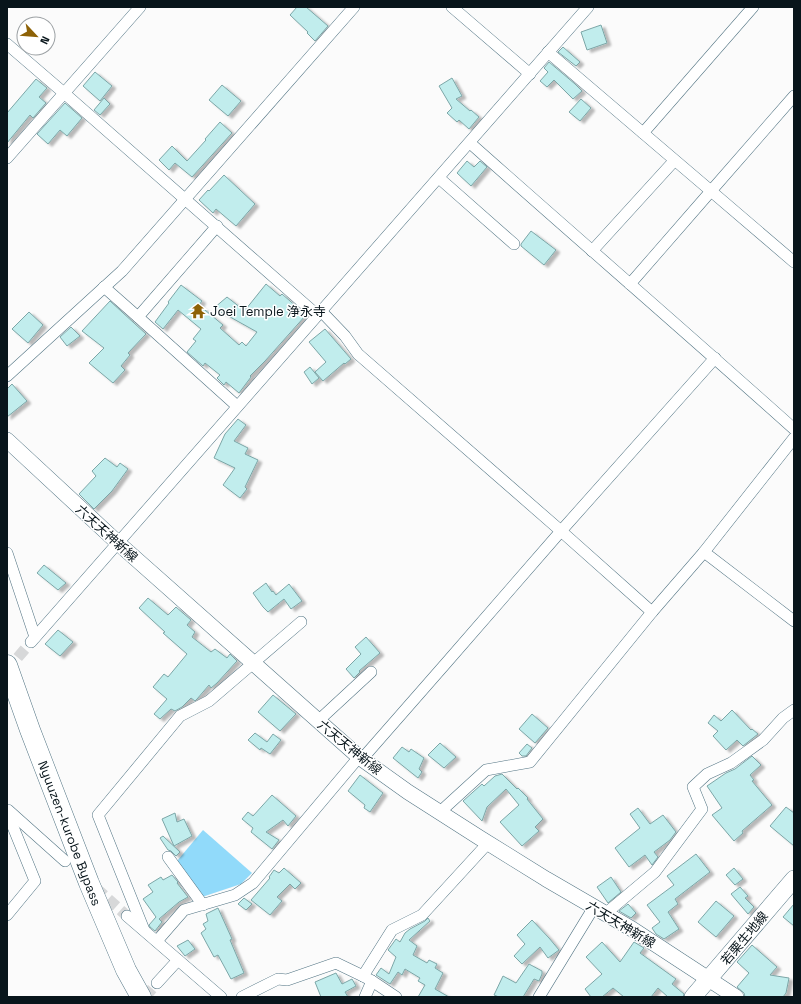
<svg xmlns="http://www.w3.org/2000/svg" width="801" height="1004" viewBox="0 0 801 1004" font-family="'Space Grotesk','Noto Sans JP',sans-serif">
<style>
.green{fill:#91dafa}
.building{fill:#c1eded;stroke:#7ca6a7;filter:url(#shadow)}
.lines{fill:none;stroke-linecap:round;stroke-linejoin:round}
.street-tunnel{stroke:#d7d8d9;stroke-width:11;stroke-dasharray:11 5.5;stroke-linecap:butt}
.street-casing{stroke:#537584;stroke-width:12}
.secondary-casing{stroke:#537584;stroke-width:16}
.primary-casing{stroke:#537584;stroke-width:18}
.highway-casing{stroke:#537584;stroke-width:21}
.street{stroke:#fff;stroke-width:11}
.secondary{stroke:#fff;stroke-width:15}
.primary{stroke:#fff;stroke-width:17}
.highway{stroke:#fff;stroke-width:20}
.labels{text-anchor:middle;stroke-width:3;stroke-linejoin:round;paint-order:stroke}
.poi-label{font-size:13px;fill:#08151b;stroke:#fff;text-anchor:start}
.street-label{font-size:13px;fill:#08151b;stroke:#fff}
</style>
<defs>
<filter id="shadow"><feDropShadow dx="4" dy="2.5" stdDeviation="1" flood-color="#0004"/></filter>
</defs>
<rect width="100%" height="100%" fill="#fbfbfb"/>
<!-- green -->
<path class="green" d="M203,830L252,873L241,884L202,897L177,861Z"/>
<!-- building -->
<g class="building">
<path d="M297,7H306L328,26L315,41L307,33L308,32L290,15Z"/>
<path d="M601,25L607,43L587,50L581,32Z"/>
<path d="M563,47L580,62L576,66L558,52Z"/>
<path d="M549,62L575,84L582,91L573,99L554,80L547,87L540,81L548,72L544,68Z"/>
<path d="M95,72L112,86L100,101L83,86Z"/>
<path d="M452,78L462,96L456,99L470,111L471,110L479,117L469,129L459,120L457,122L447,113L452,108L439,86Z"/>
<path d="M36,79L47,88L39,97L46,103L33,118L30,115L7,143V113Z"/>
<path d="M222,85L241,101L228,116L209,100Z"/>
<path d="M104,98L110,104L100,115L94,110Z"/>
<path d="M581,99L591,108L580,121L569,112Z"/>
<path d="M65,103L82,118L67,136L60,130L48,144L37,134Z"/>
<path d="M220,122L232,133L192,177L175,163L169,170L159,160L172,146L187,161L206,140L205,139Z"/>
<path d="M467,161L474,167L480,161L487,167L471,186L457,173Z"/>
<path d="M224,175L255,204L236,226L216,209L213,213L199,200L208,190L209,191Z"/>
<path d="M531,231L556,250L544,265L521,246V244Z"/>
<path d="M266,284L280,296L282,294L306,315L265,361L250,376L251,377L239,393L226,382L224,385L217,378L220,375L205,363L203,366L187,352L196,341L193,339L201,329L178,310L163,329L155,322L169,303L168,302L181,285L202,301L199,305L223,325L220,328L239,345L242,342L246,346L257,332L214,308L227,297L241,308L242,306L246,309Z"/>
<path d="M110,301L146,334L128,353L130,355L121,366L125,370L113,383L89,363L104,348L82,331Z"/>
<path d="M29,312L43,325L28,343L12,329Z"/>
<path d="M71,327L80,336L67,346L60,337Z"/>
<path d="M325,329L351,359L345,364L344,363L323,381L315,372L326,362L309,342Z"/>
<path d="M310,367L319,378L312,384L304,372Z"/>
<path d="M12,384L27,401L7,417V389Z"/>
<path d="M238,419L246,425L234,441L248,448L245,454L258,460L245,487L247,489L240,498L223,485L235,468L214,458L225,434Z"/>
<path d="M105,458L117,467L120,463L128,469L112,491L94,509L79,494L96,476L92,471Z"/>
<path d="M44,565L66,583L58,590L37,573Z"/>
<path d="M266,583L272,592L273,591L276,595L289,584L302,601L291,609L284,599L268,612L263,607L253,593Z"/>
<path d="M148,598L168,615L176,607L191,620L187,625L195,632L192,637L211,652L215,649L227,658L230,654L237,661L217,683L211,688L209,685L197,699L195,701L191,698L182,707L175,711L171,709L160,719L154,714L167,699L153,687L164,674L168,677L187,654L163,633L165,632L139,608Z"/>
<path d="M58,630L73,642L60,656L45,644Z"/>
<path d="M366,637L380,653L359,671L360,672L354,678L346,669L361,654L355,647Z"/>
<path d="M273,695L296,714L280,731L258,712Z"/>
<path d="M732,710L751,730L752,729L758,734L743,746L737,740L726,750L713,736L718,731L708,723L714,715L721,721Z"/>
<path d="M532,714L548,728L535,743L519,729Z"/>
<path d="M255,733L267,742L273,734L281,740L270,754L261,748L260,750L248,740Z"/>
<path d="M440,743L456,757L444,768L428,755Z"/>
<path d="M527,744L532,748L526,756H522L519,753Z"/>
<path d="M402,747L409,752L411,749L424,758L419,769L422,772L418,778L393,758Z"/>
<path d="M752,756L761,765L750,775L754,780L752,781L772,805L742,831L743,833L734,841L712,815L722,808L707,786L726,773L735,769Z"/>
<path d="M502,774L517,789L518,788L528,798L527,799L543,819L535,827L539,831L522,846L500,822L519,805L506,789L487,807L482,821L463,801L482,784L484,786L495,776Z"/>
<path d="M360,775L383,793L370,812L364,808L365,805L348,791Z"/>
<path d="M272,795L296,816L288,826L283,820L266,832L279,840L272,849L251,832L253,828L242,819L248,812L253,816Z"/>
<path d="M786,807L794,813V846L770,826Z"/>
<path d="M638,808L650,824L663,815L676,832L670,840L654,852L658,857L652,865L645,855L629,867L615,848L640,828L630,814Z"/>
<path d="M175,813L177,822L184,819L192,836L174,846L162,819Z"/>
<path d="M163,836L180,852L176,856L171,851L168,850L160,838Z"/>
<path d="M696,854L710,872L675,899L678,904L668,912L679,929L664,939L656,934L652,928L660,922L647,905L674,885L667,876Z"/>
<path d="M284,868L301,883L295,889L290,884L277,897L282,901L270,915L251,900L270,878L269,877L274,870L279,873Z"/>
<path d="M734,868L743,879L735,885L726,875Z"/>
<path d="M172,875L178,882L177,883L188,897L179,902L159,919L162,922L155,931L150,927L149,925L156,917L143,899L153,892L148,885L161,877L163,880Z"/>
<path d="M611,877L621,892L608,903L597,887Z"/>
<path d="M740,887L748,896L745,898L754,907L748,914L731,894Z"/>
<path d="M244,898L252,904L246,910L238,904Z"/>
<path d="M716,901L734,916L716,937L698,922Z"/>
<path d="M628,904L636,913L631,918L619,911Z"/>
<path d="M794,904V926L783,917Z"/>
<path d="M218,908L232,939L230,940L244,973L231,979L218,955L214,957L201,933L206,929L203,924L208,921L206,914Z"/>
<path d="M428,918L430,921L409,940L417,946L413,955L427,963L429,960L437,964L435,968L443,973L435,989L449,997H418L425,985L418,981L420,978L405,969L402,975L398,972L390,984L376,975L381,968L389,974L396,957L388,950L396,939L400,942L405,933L410,929L425,921Z"/>
<path d="M532,920L549,938L559,950L548,958L540,947L522,964L514,956L525,944L517,935Z"/>
<path d="M188,940L195,949L185,956L177,946Z"/>
<path d="M602,942L620,962L634,942L644,948L640,953L676,979L672,984L684,994L683,997H668L658,988L651,997H624L613,988L602,997H591L585,989L602,974L586,957Z"/>
<path d="M752,945L777,967L770,975L789,978L786,993L783,997H745L744,993L737,987L749,973L737,962Z"/>
<path d="M529,964L542,971V974L539,981L534,979L523,997H499L494,995L503,976L516,983Z"/>
<path d="M336,973L342,984L352,979L356,986L345,992L348,997H321L315,982Z"/>
</g>
<g class="lines">
<!-- street-tunnel -->
<g class="street-tunnel">
<path d="M7,670L31,642"/>
<path d="M96,888L127,916"/>
<path d="M145,997L157,983"/>
</g>
<!-- street casing -->
<g class="street-casing">
<g id="street">
<path d="M452,7L530,74"/>
<path d="M7,44L64,93L317,315"/>
<path d="M548,52L711,191L794,96"/>
<path d="M643,133L753,7"/>
<path d="M470,143C578,239 687,333 794,429"/>
<path d="M7,158L140,7"/>
<path d="M439,178L514,244"/>
<path d="M217,226L138,317L237,406"/>
<path d="M592,251L674,161"/>
<path d="M630,284L711,191L794,262"/>
<path d="M104,287L138,317"/>
<path d="M321,311L345,336L358,354L561,531L652,612"/>
<path d="M7,376L122,271L354,7"/>
<path d="M794,438L704,552L794,621"/>
<path d="M7,553L35,637"/>
<path d="M31,642C217,431 402,219 588,7"/>
<path d="M318,721L371,672"/>
<path d="M362,759L447,662L561,531L715,358"/>
<path d="M8,810L65,861"/>
<path d="M7,812L35,881L7,915"/>
<path d="M440,812L486,770L530,762L652,612L704,552"/>
<path d="M168,857L203,905"/>
<path d="M605,914L655,872L702,809L693,787L707,774L731,763L763,740L783,718L794,710"/>
<path d="M127,916L221,997"/>
<path d="M144,930L98,815L180,716L209,701L301,622"/>
<path d="M157,941L184,910L235,895L253,883L359,757"/>
<path d="M372,981L363,976L392,930L422,915L488,843"/>
<path d="M157,983L178,960"/>
<path d="M242,997L278,979L287,980L336,963L363,976"/>
<path d="M365,997L372,981L396,997"/>
<path d="M539,997L594,907"/>
</g>
</g>
<!-- secondary casing -->
<g class="secondary-casing">
<path id="secondary" d="M7,440L118,543L359,757L408,792L480,838L546,879L632,929L736,997"/>
</g>
<!-- primary casing -->
<g class="primary-casing">
<path id="primary" d="M693,997L794,879"/>
</g>
<!-- highway casing -->
<g class="highway-casing">
<path id="highway" d="M7,665L30,730L89,883L126,970L141,997"/>
</g>
<!-- street -->
<use href="#street" class="street"/>
<!-- secondary -->
<use href="#secondary" class="secondary"/>
<!-- primary -->
<use href="#primary" class="primary"/>
<!-- highway -->
<use href="#highway" class="highway"/>
</g>
<!-- icons -->
<defs>
<g id="temple-bare" transform="scale(1.2)"><path d="M0-6L5-2H3V0L6.5 2.5H4V6H1.5V3h-3V6H-4V2.5H-6.5L-3 0V-2H-5Z" fill="#8d6207" stroke="#fff" stroke-width="2.5" paint-order="stroke"/></g>
</defs>
<g fill-rule="evenodd">
<use href="#temple-bare" x="198" y="311"/>
</g>
<g class="labels">
<!-- poi labels -->
<g class="poi-label">
<text x="210" y="316">Joei Temple 浄永寺</text>
</g>
<!-- street labels -->
<g class="street-label">
<text transform="translate(107 533) rotate(42)" y="5">六天天神新線</text>
<text transform="translate(350 747) rotate(39)" y="5">六天天神新線</text>
<text transform="translate(70 833) rotate(69)" y="5">Nyuuzen-kurobe Bypass</text>
<text transform="translate(621 924) rotate(31)" y="5">六天天神新線</text>
<text transform="translate(744 938) rotate(-50)" y="5">若栗生地線</text>
</g>
</g>
<!-- border -->
<rect width="801" height="1004" fill="none" stroke="#08151b" stroke-width="16"/>
<!-- north arrow -->
<g transform="translate(36 36) rotate(116)"><circle r="19" fill="#ffffff" stroke="#9ca1a4"/>
<path d="M0-3L7 15L0 10L-7 15Z" fill="#8d6207"/>
<text y="-6" font-size="11" font-weight="bold" text-anchor="middle" fill="#08151b">N</text>
</g>
</svg>
